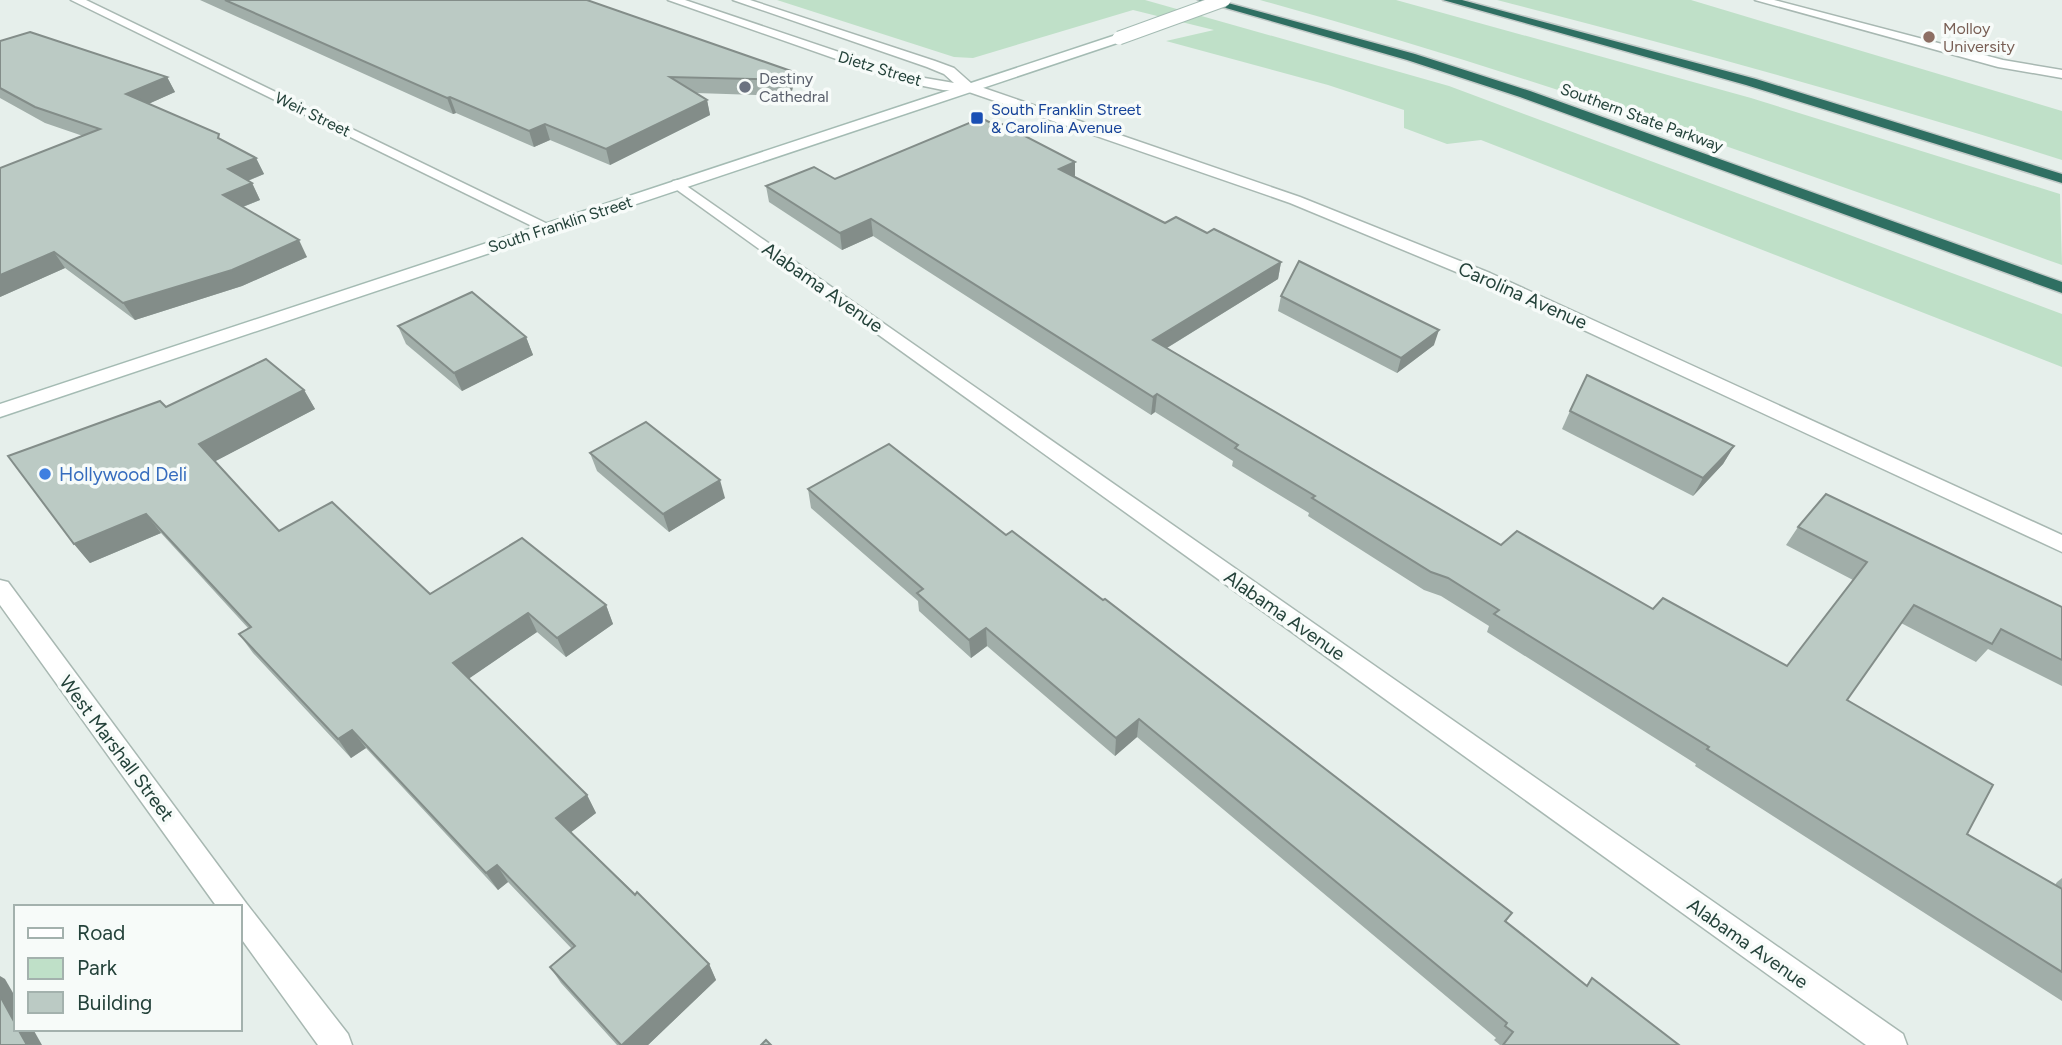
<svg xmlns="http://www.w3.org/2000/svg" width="2062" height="1045" viewBox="0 0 2062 1045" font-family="Figtree,sans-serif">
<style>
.green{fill:#bfe0c8}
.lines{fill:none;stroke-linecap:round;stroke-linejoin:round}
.minor-casing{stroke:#a8b8b2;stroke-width:3}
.secondary-casing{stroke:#a4bbb3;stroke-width:3}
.motorway-casing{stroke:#c2cac8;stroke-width:3}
.minor{fill:#fff;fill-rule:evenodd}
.secondary{fill:#fff;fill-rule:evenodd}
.motorway{fill:#2f6f62;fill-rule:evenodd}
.secondary-bridge-casing{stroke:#a4bbb3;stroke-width:15;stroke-linecap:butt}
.secondary-bridge{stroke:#fff;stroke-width:13}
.wall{fill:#a1aea9}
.shaded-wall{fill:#838d89}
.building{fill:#bbcac4;stroke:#838d89;stroke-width:2}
.education-dot{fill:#8d6e63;stroke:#f7fbf9;stroke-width:2.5}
.worship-dot{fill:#6b7280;stroke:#f7fbf9;stroke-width:2.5}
.transit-dot{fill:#1a4fb4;stroke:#f7fbf9;stroke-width:2.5}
.shop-dot{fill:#3f7fe0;stroke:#f7fbf9;stroke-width:2.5}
.labels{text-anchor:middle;stroke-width:7;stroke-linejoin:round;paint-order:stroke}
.far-education-label{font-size:16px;fill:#785e54;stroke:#f7fbf9;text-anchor:start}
.far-street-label{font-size:16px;fill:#24423a;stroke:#f7fbf9}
.far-worship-label{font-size:16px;fill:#5b616d;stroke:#f7fbf9;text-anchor:start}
.far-transit-label{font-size:16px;fill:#164399;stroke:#f7fbf9;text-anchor:start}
.street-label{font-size:19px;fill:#24423a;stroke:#f7fbf9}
.shop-label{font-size:19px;fill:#366cbe;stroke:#f7fbf9;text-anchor:start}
</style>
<rect width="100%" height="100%" fill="#e6efeb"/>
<!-- green -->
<g class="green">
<path d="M777,0H1145L1449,86L2062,314V367L1481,140L1447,144L1404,128V110L1328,85L1166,41L1214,30L1133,10L973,58L954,57Z"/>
<path d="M1260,0H1396L1751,98L2060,194L2062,265C1797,170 1532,75 1260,0Z"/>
<path d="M1497,0H1691L2062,111V160C1875,100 1687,49 1497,0Z"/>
</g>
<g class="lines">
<!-- minor casing -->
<g class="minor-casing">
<g id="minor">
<path d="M71,0H86L556,228L548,233L542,231Z"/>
<path d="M668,0H685L907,75L954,83L944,74L927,67L733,0H750L935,61L954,68L972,84L1300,197L1490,273L2062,535V552L1478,281L1290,203L966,91L943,90L899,81Z"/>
<path d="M1755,0H1774L2003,60L2062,70V78L1998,67Z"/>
<path d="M678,180L1903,1034L1907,1045H1866L673,187L671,184L673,181Z"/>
<path d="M0,580L8,582L246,903L348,1034L352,1045H318L240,937V907H217L0,605Z"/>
</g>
</g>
<!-- secondary casing -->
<g class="secondary-casing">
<path id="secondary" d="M1119,34L1123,35V41L0,417V404Z"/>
</g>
<!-- motorway casing -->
<g class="motorway-casing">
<g id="motorway">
<path d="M1198,0H1217L1415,54L1530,91L2062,282V293L1520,97L1407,60Z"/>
<path d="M1443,0H1462L1756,79L2062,174V183L1746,85Z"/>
</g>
</g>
<!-- minor -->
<use href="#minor" class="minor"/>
<!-- secondary -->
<use href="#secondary" class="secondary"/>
<!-- motorway -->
<use href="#motorway" class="motorway"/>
<!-- secondary-bridge casing -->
<g class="secondary-bridge-casing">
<path id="secondary-bridge" d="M1119,38L1224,0"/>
</g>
<!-- secondary-bridge -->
<use href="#secondary-bridge" class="secondary-bridge"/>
</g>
<!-- wall -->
<g class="wall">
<path d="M200,0H587L791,71L793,86L791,96L696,93L707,100L710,115L610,165L550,140L534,147L456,113L453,114Z"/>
<path d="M0,41L167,77L175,92L148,104L256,158L264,174L248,181L252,183L260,200L243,207L307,257L242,286L135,320L65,268L0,297V168L83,136L45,123L0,98Z"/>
<path d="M997,126L1075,162V177L1165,223L1207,233L1281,262L1278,279L1167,348L1501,545L1787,666L1853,580L1786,545L1798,527L2062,607V686L1988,649L1976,662L1901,623L1847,700L1967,834L2055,885L2057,882L2062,878V1001L1695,766L1696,764L1487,632L1489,626L1441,596L1424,590L1308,516L1309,513L1232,466L1233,461L1155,412L1151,415L873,236L842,250L769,202L766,186L835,179Z"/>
<path d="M1281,296L1434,345L1397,373L1278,311Z"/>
<path d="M398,326L526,337L533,355L462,391L406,344Z"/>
<path d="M304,390L315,409L215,461L279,531L430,594L606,605L613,624L566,657L537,632L469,678L587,795L596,813L571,832L709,964L716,980L648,1045H617L561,983L550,967L572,949L508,882L498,890L366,748L351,758L253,653L239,634L248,628L161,533L90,563L74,544L166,407Z"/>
<path d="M1570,411L1734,446L1723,464L1693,496L1562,429Z"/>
<path d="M590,453L725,498L669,532L597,471Z"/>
<path d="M808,489L1006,535L1512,913L1506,922L1586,985L1679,1045H1500L1494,1040L1496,1038L1137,737L1115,756L987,646L971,658L919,611L918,601L811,508Z"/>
</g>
<!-- shaded-wall -->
<g class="shaded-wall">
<path d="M791,71L793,86L791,96L789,80Z"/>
<path d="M167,77L175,92L135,110L126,94Z"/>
<path d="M450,97L456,113L453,114L447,98Z"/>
<path d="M707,100L710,115L610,165L606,149Z"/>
<path d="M545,124L550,140L534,147L529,131Z"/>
<path d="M256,158L264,174L237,185L228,169Z"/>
<path d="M1075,162V178L1059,169Z"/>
<path d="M252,183L260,200L232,211L223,195Z"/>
<path d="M871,219L873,236L842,250L840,233Z"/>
<path d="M299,240L307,257L242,286L135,320L123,303Z"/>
<path d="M54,252L65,268L0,297V275Z"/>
<path d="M1281,262L1278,279L1152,357L1153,340Z"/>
<path d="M1439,330L1434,345L1397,373L1401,358Z"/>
<path d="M526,337L533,355L462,391L454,373Z"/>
<path d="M304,390L315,409L212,463L199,444Z"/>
<path d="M1157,394L1155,412L1151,415L1153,397Z"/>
<path d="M1734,446L1723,464L1693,496L1703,478Z"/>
<path d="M720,480L725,498L669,532L663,514Z"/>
<path d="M146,514L161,533L90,563L74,544Z"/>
<path d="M606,605L613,624L566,657L557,638Z"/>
<path d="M528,613L537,632L464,682L453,663Z"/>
<path d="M986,628L987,646L971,658L969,640Z"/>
<path d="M1139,719L1137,737L1115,756L1116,738Z"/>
<path d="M352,730L366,748L351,758L338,739Z"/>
<path d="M587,795L596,813L566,836L556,818Z"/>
<path d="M497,865L508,882L498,890L486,873Z"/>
<path d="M709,964L716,980L648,1045H622Z"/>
<path d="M0,976L5,979L16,998V1025L0,996Z"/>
<path d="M18,1029H33L42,1045H27Z"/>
</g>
<!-- building -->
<g class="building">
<path d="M225,0H587L791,71L789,80L670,77L707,100L606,149L545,124L529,131L450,97L447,98Z"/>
<path d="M30,32L167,77L126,94L219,134L218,138L256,158L228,169L252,183L223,195L299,240L232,270L123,303L54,252L0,275V168L100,129L35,107L0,88V41Z"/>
<path d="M981,118L997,126L1002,124L1075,162L1059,169L1165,223L1176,217L1207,233L1214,229L1281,262L1153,340L1501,545L1517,531L1653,609L1663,598L1787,666L1867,562L1798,527L1826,494L2062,607V660L2001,629L1992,644L1914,605L1847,700L1993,785L1967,834L2062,889V972L1707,749L1709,747L1494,614L1499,610L1448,578L1431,572L1312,498L1315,496L1235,448L1238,445L1157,394L1153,397L871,219L840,233L766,186L814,167L835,179Z"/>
<path d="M1299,261L1439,330L1401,358L1281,296Z"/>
<path d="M472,292L526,337L454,373L398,326Z"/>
<path d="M266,359L304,390L199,444L279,531L332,502L430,594L522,538L606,605L557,638L528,613L453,663L587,795L556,818L635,895L637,892L709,964L622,1045H621L550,967L575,946L497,865L486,873L352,730L338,739L239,634L251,627L146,514L74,544L8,456L160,401L166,407Z"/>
<path d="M1587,375L1734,446L1703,478L1570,411Z"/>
<path d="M646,422L720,480L663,514L590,453Z"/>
<path d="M889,444L1006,535L1012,531L1103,600L1105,599L1512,913L1505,921L1587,986L1592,978L1679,1045H1503L1513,1032L1505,1026L1507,1023L1139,719L1116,738L986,628L969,640L917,593L923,589L808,489Z"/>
<path d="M0,996L16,1025V1029H18L27,1045H0Z"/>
<path d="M766,1040L771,1045H761Z"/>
</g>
<!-- markers -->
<circle class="education-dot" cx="1929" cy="37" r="7"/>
<circle class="worship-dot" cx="745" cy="87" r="7"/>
<rect class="transit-dot" x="970" y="111" width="14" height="14" rx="3.5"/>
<circle class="shop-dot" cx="45" cy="474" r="7"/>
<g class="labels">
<!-- far-education labels -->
<g class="far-education-label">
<text x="1943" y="34">Molloy<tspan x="1943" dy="18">University</tspan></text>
</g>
<!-- far-street labels -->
<g class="far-street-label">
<text transform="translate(880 68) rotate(17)" y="6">Dietz Street</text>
<text transform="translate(313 114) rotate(26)" y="6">Weir Street</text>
<text transform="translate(1642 117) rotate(20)" y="6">Southern State Parkway</text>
<text transform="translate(560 224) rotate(-18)" y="6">South Franklin Street</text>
</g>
<!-- far-worship labels -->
<g class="far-worship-label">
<text x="759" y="84">Destiny<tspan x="759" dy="18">Cathedral</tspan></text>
</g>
<!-- far-transit labels -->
<g class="far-transit-label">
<text x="991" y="115">South Franklin Street<tspan x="991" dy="18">&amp; Carolina Avenue</tspan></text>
</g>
<!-- street labels -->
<g class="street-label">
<text transform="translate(823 287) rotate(35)" y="7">Alabama Avenue</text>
<text transform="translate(1523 295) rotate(24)" y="7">Carolina Avenue</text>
<text transform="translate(1285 615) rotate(35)" y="7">Alabama Avenue</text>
<text transform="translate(117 748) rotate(53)" y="7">West Marshall Street</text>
<text transform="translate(1748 943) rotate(35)" y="7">Alabama Avenue</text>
</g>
<!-- shop labels -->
<g class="shop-label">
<text x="59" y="481">Hollywood Deli</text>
</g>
</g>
<!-- legend -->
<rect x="14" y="905" width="228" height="126" fill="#f7fbf9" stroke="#a3b1ad" stroke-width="2"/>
<rect x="28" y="928" width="35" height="10" fill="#ffffff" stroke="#a3b1ad" stroke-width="2"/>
<text x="77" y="940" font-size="21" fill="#24423a">Road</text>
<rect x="28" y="958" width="35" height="21" fill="#bfe0c8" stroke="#a3b1ad" stroke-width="2"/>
<text x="77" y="975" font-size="21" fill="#24423a">Park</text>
<rect x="28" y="992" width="35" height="21" fill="#bbcac4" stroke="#a3b1ad" stroke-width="2"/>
<text x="77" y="1010" font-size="21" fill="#24423a">Building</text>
</svg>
